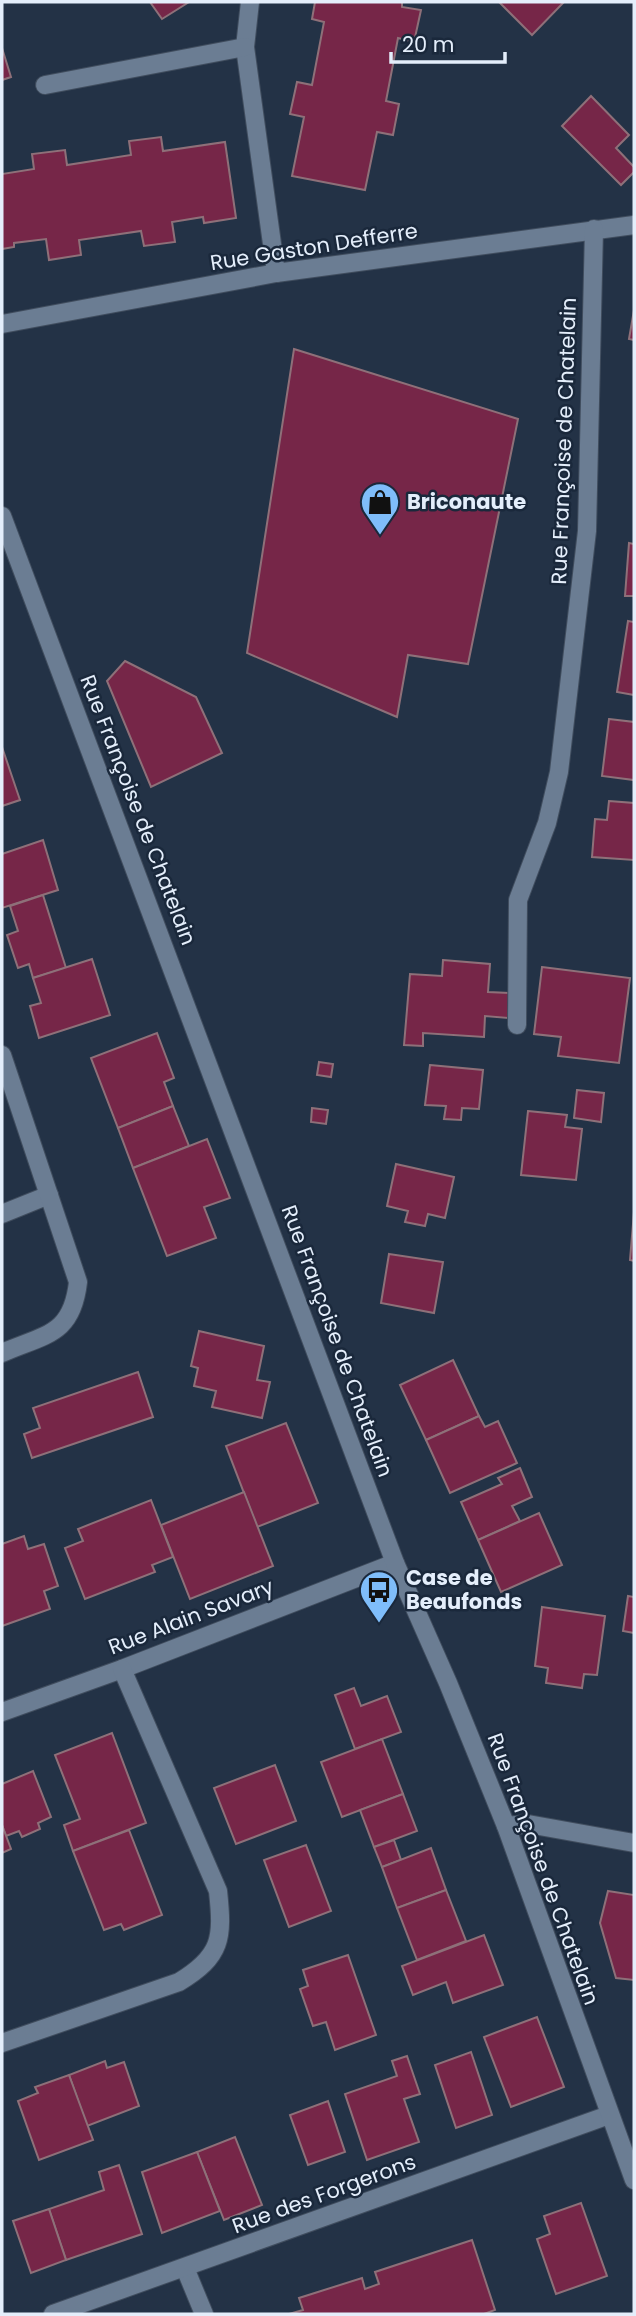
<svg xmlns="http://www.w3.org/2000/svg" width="636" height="2316" viewBox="0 0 636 2316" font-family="Poppins,sans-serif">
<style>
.building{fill:#762648;stroke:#8e7079;stroke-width:2}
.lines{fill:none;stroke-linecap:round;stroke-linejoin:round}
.lane-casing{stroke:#404d5e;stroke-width:20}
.street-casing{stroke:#404d5e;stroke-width:20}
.secondary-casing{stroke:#404d5e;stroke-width:20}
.lane{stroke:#6b7d93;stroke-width:18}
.street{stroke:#6b7d93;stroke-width:18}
.secondary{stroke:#6b7d93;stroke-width:18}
.labels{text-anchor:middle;stroke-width:5;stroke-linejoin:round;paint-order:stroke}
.street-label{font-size:21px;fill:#e4eefb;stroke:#1a283b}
.poi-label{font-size:21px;font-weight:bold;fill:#e4eefb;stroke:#1a283b;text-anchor:start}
</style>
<rect width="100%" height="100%" fill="#233246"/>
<!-- building -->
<g class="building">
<path d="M150,2H189L162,19Z"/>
<path d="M315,2H402V7L421,10L414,42L398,38L386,101L399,104L393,135L377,132L365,190L292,176L304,117L290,114L297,82L312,85L324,22L312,19Z"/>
<path d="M499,2H564L532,35Z"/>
<path d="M2,48L11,77L2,80Z"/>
<path d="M591,96L629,135L616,148L634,167V172L621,185L562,126Z"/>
<path d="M161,137L163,151L225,142L236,218L204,223L203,217L172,222L175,242L144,246L141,231L79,240L81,255L49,260L46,239L14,243V247L2,249V174L34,169L32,154L65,150L67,165L131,155L129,141Z"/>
<path d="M634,310V340L629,339Z"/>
<path d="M294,349L518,419L468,664L408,655L397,717L247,653Z"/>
<path d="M629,543L634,544V596H625Z"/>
<path d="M628,621L634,622V695L617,692Z"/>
<path d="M125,661L196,697L222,753L151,787L107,681Z"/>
<path d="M609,719L634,722V780L602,776Z"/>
<path d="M2,747L20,800L2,806Z"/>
<path d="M609,801L634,803V860L592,857L595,819L607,820Z"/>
<path d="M43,840L58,890L2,908V854Z"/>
<path d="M43,895L66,968L33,978L29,964L18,968L7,935L18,931L10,906Z"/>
<path d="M92,959L110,1015L39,1038L30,1006L41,1003L33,978Z"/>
<path d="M443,960L490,964L488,992L510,993L508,1018L485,1016L484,1037L423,1033V1046L404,1045L410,974L442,976Z"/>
<path d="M542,967L630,978L619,1063L558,1056L561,1037L534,1034Z"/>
<path d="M157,1033L174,1078L164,1082L173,1106L118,1128L91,1058Z"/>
<path d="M319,1062L333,1064L331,1077L317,1075Z"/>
<path d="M430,1065L483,1070L479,1109L462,1108L461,1120L444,1119L446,1106L425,1105Z"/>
<path d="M577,1090L604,1093L601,1122L574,1118Z"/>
<path d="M173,1106L189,1146L133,1168L118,1128Z"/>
<path d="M312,1108L328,1110L326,1124L311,1122Z"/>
<path d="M528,1111L567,1115L565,1127L582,1129L576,1180L521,1175Z"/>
<path d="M207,1139L230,1198L204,1207L216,1238L167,1256L133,1168Z"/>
<path d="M396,1164L454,1177L445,1218L428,1214L425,1226L405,1222L408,1211L387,1206Z"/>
<path d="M634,1212V1261L630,1260Z"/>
<path d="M389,1254L443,1262L434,1313L381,1303Z"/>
<path d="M199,1331L264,1346L257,1380L270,1382L262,1418L212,1407L216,1391L194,1386L198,1368L191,1366Z"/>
<path d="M453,1360L479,1416L426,1440L400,1385Z"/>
<path d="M138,1372L153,1417L32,1458L24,1434L40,1428L33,1408Z"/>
<path d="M479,1416L485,1427L498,1421L517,1463L450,1493L426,1440Z"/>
<path d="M286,1423L318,1503L257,1527L226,1446Z"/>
<path d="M520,1468L532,1497L512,1506L520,1521L478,1540L461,1502L502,1484L498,1478Z"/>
<path d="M244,1492L273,1566L190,1599L161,1525Z"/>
<path d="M151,1500L173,1557L152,1565L155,1572L85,1599L65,1548L83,1541L78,1529Z"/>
<path d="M539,1513L562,1565L501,1592L478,1540Z"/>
<path d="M24,1536L28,1549L44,1544L58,1586L44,1591L50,1609L2,1626V1544Z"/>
<path d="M628,1596L634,1597V1633L623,1631Z"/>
<path d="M542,1607L605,1616L597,1675L584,1674L582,1688L546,1683L548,1668L535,1666Z"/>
<path d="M354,1688L361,1706L387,1696L401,1732L355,1749L335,1695Z"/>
<path d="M112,1733L146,1823L73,1851L64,1825L80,1819L55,1755Z"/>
<path d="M382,1739L403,1794L342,1817L321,1762Z"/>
<path d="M275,1765L296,1821L236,1844L214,1788Z"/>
<path d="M33,1771L51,1817L38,1823L40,1829L22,1837L19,1831L6,1836L2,1825V1784Z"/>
<path d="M403,1794L417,1831L374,1847L360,1810Z"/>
<path d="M2,1825L11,1849L2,1853Z"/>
<path d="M129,1830L162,1915L124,1930L121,1924L104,1930L73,1851Z"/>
<path d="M394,1840L401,1860L382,1867L374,1847Z"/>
<path d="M306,1845L331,1911L289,1927L264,1860Z"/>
<path d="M431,1848L446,1890L397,1908L382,1867Z"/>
<path d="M446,1890L466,1941L417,1960L397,1908Z"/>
<path d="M608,1891L634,1895V1980L616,1978L600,1923Z"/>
<path d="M484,1935L503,1985L453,2003L446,1982L413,1995L402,1966Z"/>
<path d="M348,1955L376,2035L335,2050L326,2022L313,2026L300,1989L308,1986L303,1970Z"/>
<path d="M537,2017L564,2087L511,2107L484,2037Z"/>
<path d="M471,2052L492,2115L456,2128L435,2065Z"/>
<path d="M407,2056L420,2094L404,2099L419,2142L367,2160L345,2094L397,2076L392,2061Z"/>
<path d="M105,2061L107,2068L124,2062L139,2106L87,2126L69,2075Z"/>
<path d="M69,2075L93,2140L39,2160L18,2101L38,2093L35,2087Z"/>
<path d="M328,2101L345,2152L308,2165L290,2115Z"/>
<path d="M235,2137L262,2205L224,2220L197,2152Z"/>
<path d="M197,2152L220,2211L162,2233L142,2172Z"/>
<path d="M119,2165L142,2234L66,2260L49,2209L104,2190L99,2172Z"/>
<path d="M581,2203L607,2276L556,2294L537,2239L550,2234L544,2216Z"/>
<path d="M49,2209L66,2260L31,2273L13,2221Z"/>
<path d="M472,2240L495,2310L484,2314H289L303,2310L299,2298L362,2278L365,2289L379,2284L375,2272Z"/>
</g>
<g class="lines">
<!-- lane casing -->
<g class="lane-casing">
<g id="lane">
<path d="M2,1214L49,1195"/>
<path d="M185,2268L204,2314"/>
</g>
</g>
<!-- street casing -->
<g class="street-casing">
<g id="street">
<path d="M250,2L245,47L276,273"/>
<path d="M45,85L245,47"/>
<path d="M2,324L276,273L634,225"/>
<path d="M517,1025L518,900L547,823L559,772L587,531L594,229"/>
<path d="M2,1055L78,1282C72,1335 46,1334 2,1353"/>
<path d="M2,1712L122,1669L395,1563"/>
<path d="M506,1826L528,1824L634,1843"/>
<path d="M2,2043L179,1982C222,1956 223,1938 218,1891L122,1669"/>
<path d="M53,2314L609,2115"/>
</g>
</g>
<!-- secondary casing -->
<g class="secondary-casing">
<path id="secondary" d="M2,516L395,1563L448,1683L506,1826L634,2180"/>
</g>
<!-- lane -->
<use href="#lane" class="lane"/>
<!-- street -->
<use href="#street" class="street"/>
<!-- secondary -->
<use href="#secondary" class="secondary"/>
</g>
<!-- icons -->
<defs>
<g id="shop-pin" transform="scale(2.0125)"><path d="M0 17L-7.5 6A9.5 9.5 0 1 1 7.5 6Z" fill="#7fbdfa" stroke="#1a283b"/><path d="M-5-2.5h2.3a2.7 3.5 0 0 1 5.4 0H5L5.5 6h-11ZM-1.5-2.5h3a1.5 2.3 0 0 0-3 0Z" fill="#111"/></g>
<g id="bus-pin" transform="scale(2.0125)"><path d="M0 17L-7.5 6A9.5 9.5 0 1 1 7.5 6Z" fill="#7fbdfa" stroke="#1a283b"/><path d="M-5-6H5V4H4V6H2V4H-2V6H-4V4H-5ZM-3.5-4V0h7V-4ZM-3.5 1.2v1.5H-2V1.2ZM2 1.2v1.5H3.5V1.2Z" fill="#111"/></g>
</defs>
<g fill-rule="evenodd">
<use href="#shop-pin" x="380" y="502"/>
<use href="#bus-pin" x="379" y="1590"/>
</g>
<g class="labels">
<!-- street labels -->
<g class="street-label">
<text transform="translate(314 247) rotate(-9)" y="7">Rue Gaston Defferre</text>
<text transform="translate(564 441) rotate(-88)" y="7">Rue Françoise de Chatelain</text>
<text transform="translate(138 810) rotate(69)" y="7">Rue Françoise de Chatelain</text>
<text transform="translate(337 1341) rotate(70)" y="7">Rue Françoise de Chatelain</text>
<text transform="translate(191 1617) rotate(-21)" y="7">Rue Alain Savary</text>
<text transform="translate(543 1869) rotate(70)" y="7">Rue Françoise de Chatelain</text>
<text transform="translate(324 2194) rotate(-20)" y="7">Rue des Forgerons</text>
</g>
<!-- poi labels -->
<g class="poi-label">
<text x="407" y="509">Briconaute</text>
<text x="406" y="1585">Case de<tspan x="406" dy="24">Beaufonds</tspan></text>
</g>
</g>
<!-- border -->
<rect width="636" height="2316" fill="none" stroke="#e4eefb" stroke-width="7"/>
<!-- scale -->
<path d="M391 52v10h114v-10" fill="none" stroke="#e4eefb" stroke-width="3.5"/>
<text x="402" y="52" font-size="21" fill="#e4eefb" stroke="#1a283b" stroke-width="5" paint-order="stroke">20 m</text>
</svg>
